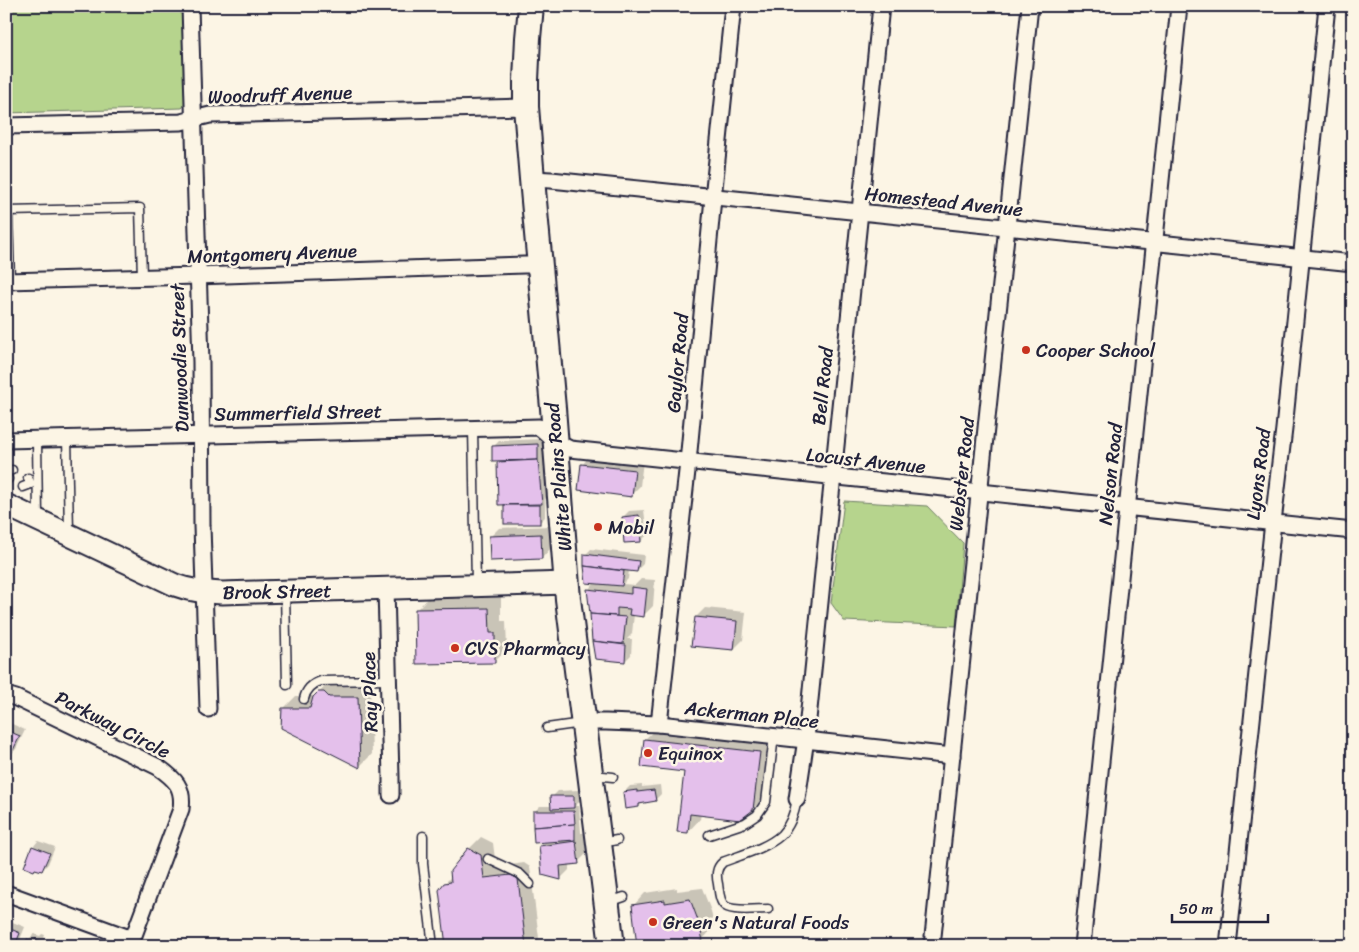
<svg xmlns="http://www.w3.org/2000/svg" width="1359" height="952" viewBox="0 0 1359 952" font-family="Sriracha,sans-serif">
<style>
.green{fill:#b6d48d;stroke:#6c7b64}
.shadow{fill:#0003}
.building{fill:#e4c0eb;stroke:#22223b}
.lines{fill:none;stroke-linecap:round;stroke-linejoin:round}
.lane-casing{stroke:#22223b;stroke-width:11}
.street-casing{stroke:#22223b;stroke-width:19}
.secondary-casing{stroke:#22223b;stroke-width:25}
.primary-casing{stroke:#22223b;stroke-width:28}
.lane{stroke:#fcf5e5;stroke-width:8}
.street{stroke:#fcf5e5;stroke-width:15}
.secondary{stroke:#fcf5e5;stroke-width:21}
.primary{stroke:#fcf5e5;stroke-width:24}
.poi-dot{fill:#c8321e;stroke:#fcf5e5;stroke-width:2}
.labels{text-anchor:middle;stroke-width:5;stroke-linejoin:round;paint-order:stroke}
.street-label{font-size:19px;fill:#22223b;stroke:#fcf5e5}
.poi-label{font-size:19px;fill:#22223b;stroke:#fcf5e5;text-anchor:start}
</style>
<rect width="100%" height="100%" fill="#fcf5e5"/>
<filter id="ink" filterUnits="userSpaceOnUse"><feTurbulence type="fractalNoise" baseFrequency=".02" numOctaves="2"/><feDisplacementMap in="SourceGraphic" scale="10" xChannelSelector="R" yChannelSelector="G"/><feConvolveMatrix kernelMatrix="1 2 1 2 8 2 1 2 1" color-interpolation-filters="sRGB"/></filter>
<g filter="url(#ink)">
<!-- green -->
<g class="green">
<path d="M6,6H183L186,103L182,108L6,113Z"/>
<path d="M844,501L927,506L963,543L956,626L844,621L831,603Z"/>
</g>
<!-- shadow -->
<g class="shadow">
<path d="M543,439L544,452H547L551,494L545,499V517L539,523L505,506L507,503L498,463L501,460L493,447L499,441Z"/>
<path d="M591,455L643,461L640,486L631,495L582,465Z"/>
<path d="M644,510L647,535L641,541L623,517L629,511Z"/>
<path d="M550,526L551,548L542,558L490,537L499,528Z"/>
<path d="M591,549L644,555L643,564L637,570H629L628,579L623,584L635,585L641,579L655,580L653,606L644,615L634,614L632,634L627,639H632L631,655L625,661L593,641L588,590L595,582H587L585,555Z"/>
<path d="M501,596V621H506L507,650L494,662L416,610L428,598Z"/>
<path d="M705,608L746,612L743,640L734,649L696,617Z"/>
<path d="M331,680L336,681L341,685H370L372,754L360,766L282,727L283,709L296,696H316Z"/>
<path d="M10,723L25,730L16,749L10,755L6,753V727Z"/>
<path d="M658,727L772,740L765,796L753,809L701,814L700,819L688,832L686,771L645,739Z"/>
<path d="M642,785V787L660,785L661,794L655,800L643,802L639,806L624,792L630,786Z"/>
<path d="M579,790L580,801L575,806H579L581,833H585L587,853L578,862L569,864V870L560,879L540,847L546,841L534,812L540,806H552V797L558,791Z"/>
<path d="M481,837L493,843L496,867L524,863L530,867L540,946H447L445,883L452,876L469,849Z"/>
<path d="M38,841L55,847L48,864L42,870L33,847Z"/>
<path d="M677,888V891L702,888L711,911L714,927L702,940L677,943L678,946H638L633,906L645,893Z"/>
<path d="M10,921L25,927L19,942L15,946L6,944V924Z"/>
<path d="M34,934L40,936L42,934L45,935L44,938L52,941L50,946H26L28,940Z"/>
</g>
<!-- building -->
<g class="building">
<path d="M538,444V460L492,461V446Z"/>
<path d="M538,460L542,504L498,505L497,462Z"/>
<path d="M581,464L635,470L632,497L578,490Z"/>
<rect x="504" y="505" width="36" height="19"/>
<path d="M639,515L641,542L624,543L622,517Z"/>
<path d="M541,534L542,559L490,561L489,536Z"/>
<path d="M584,554L639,561L637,572L584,566Z"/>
<path d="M584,566L624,571L622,586L586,583Z"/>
<path d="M631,587L647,589L644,617L629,615L630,609L617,608V616L590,614L587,589L631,594Z"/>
<path d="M489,608L490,633H495V663L416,664L415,609Z"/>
<path d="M590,614L626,617L623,644L592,641Z"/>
<path d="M695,617L737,621L734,650L691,646Z"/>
<path d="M592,641L626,645L625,662L595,659Z"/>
<path d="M318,692H324L329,697H358L360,768L281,728L282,708H310L313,697Z"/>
<path d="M6,730L20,736L10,756L6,754Z"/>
<path d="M644,739L760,752L753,810L740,820L690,814L688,833L677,832L684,772L641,767Z"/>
<path d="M637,790V792L654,790L656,801L639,804V807L625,809L623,792Z"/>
<path d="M550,796H574V808L551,809Z"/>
<path d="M533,811H574L575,824L533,827Z"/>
<path d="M575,824V840L534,843L533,827Z"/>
<path d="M576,841L579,864L560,866L561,880L542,875L539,846Z"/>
<path d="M32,846L50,853L42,871L35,869L34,871L24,867Z"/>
<path d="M468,848L481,855L484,878L511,875L518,879L526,946H446L439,890L444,883L451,882L450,871Z"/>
<path d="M690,899L699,923L703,941L663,946H637L632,905L665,900V903Z"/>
<path d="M6,927L20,933L15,946H6Z"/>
<path d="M27,939L35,942V939L40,941L39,944L43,946H25Z"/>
</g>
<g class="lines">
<!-- lane casing -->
<g class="lane-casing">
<g id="lane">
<path d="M10,281L8,211L140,208L142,277"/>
<path d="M473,428L476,584"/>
<path d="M67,438L69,531"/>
<path d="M37,439L38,518"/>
<path d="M6,472L12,470"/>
<path d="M6,477L8,479"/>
<path d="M23,487L31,484L28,478"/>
<path d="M285,592L287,685"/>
<path d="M304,699C306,690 311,684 321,681L388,680"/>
<path d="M547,728L582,723"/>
<path d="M593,775L613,777"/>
<path d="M709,835L745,823L757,815L766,802L774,736"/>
<path d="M423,836V864L433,946"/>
<path d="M601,843L617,840"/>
<path d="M488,859L520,874L530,884"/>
<path d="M609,902L624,897"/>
<path d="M768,909C757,909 734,912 725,906C719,901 719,890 718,884C716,875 716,868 723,862C741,855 767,848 781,835C790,826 795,811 797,799"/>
</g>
</g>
<!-- street casing -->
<g class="street-casing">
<g id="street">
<path d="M190,6L201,362L202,526L208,709"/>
<path d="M6,126L181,122L210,115L526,107"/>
<path d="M532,179L551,180L1353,263"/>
<path d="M6,281L197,276L524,265H540"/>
<path d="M6,440L539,427L556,442L570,449L1353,531"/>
<path d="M386,589L391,777V795"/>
<path d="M6,695L16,698L158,767C175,779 184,787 181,809L130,946"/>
<path d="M584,722H606L659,724L952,756"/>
<path d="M659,724L688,462L713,198L733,6"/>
<path d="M797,799L806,739L881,6"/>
<path d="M6,893L132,939"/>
<path d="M932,946L1030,6"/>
<path d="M1082,946L1179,6"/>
<path d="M1228,946L1273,522L1284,429L1327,6"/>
</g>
</g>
<!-- secondary casing -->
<g class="secondary-casing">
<path id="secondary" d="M6,505L175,585C191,591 205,592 222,593L567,583"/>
</g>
<!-- primary casing -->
<g class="primary-casing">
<path id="primary" d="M531,6L528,38L526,80V107L532,179L553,408L568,599L612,946"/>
</g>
<!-- lane -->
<use href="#lane" class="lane"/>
<!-- street -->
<use href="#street" class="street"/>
<!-- secondary -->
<use href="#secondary" class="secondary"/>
<!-- primary -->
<use href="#primary" class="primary"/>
</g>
</g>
<!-- markers -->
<g class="poi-dot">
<circle cx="1026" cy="350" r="5"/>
<circle cx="598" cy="527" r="5"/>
<circle cx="455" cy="648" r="5"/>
<circle cx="648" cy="753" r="5"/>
<circle cx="653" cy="922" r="5"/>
</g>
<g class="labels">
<!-- street labels -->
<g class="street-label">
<text transform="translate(280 94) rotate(-2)" y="7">Woodruff Avenue</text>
<text transform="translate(944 201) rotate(6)" y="7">Homestead Avenue</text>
<text transform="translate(272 253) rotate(-2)" y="7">Montgomery Avenue</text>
<text transform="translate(179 358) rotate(-92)" y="7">Dunwoodie Street</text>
<text transform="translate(677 363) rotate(-85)" y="7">Gaylor Road</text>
<text transform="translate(822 386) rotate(-84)" y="7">Bell Road</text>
<text transform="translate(298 412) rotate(-1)" y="7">Summerfield Street</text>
<text transform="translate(866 460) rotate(6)" y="7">Locust Avenue</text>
<text transform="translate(961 474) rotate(-84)" y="7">Webster Road</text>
<text transform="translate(1110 474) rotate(-84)" y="7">Nelson Road</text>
<text transform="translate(1258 474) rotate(-83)" y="7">Lyons Road</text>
<text transform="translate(558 477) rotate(-95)" y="7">White Plains Road</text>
<text transform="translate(277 591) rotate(-1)" y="7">Brook Street</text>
<text transform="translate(369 692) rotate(-92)" y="7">Ray Place</text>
<text transform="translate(752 714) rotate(6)" y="7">Ackerman Place</text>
<text transform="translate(113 724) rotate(27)" y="7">Parkway Circle</text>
</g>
<!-- poi labels -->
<g class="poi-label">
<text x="1036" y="357">Cooper School</text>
<text x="608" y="534">Mobil</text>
<text x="465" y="655">CVS Pharmacy</text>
<text x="658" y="760">Equinox</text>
<text x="663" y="929">Green's Natural Foods</text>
</g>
</g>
<!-- margin -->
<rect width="1359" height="952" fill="none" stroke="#fcf5e5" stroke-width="25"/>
<rect x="12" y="12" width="1334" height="927" fill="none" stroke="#22223b" stroke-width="2" filter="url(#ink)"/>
<!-- scale -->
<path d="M1172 914v8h96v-8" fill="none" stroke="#22223b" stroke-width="2.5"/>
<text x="1179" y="914" font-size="15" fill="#22223b" stroke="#fcf5e5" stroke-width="4" paint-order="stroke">50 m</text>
</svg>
